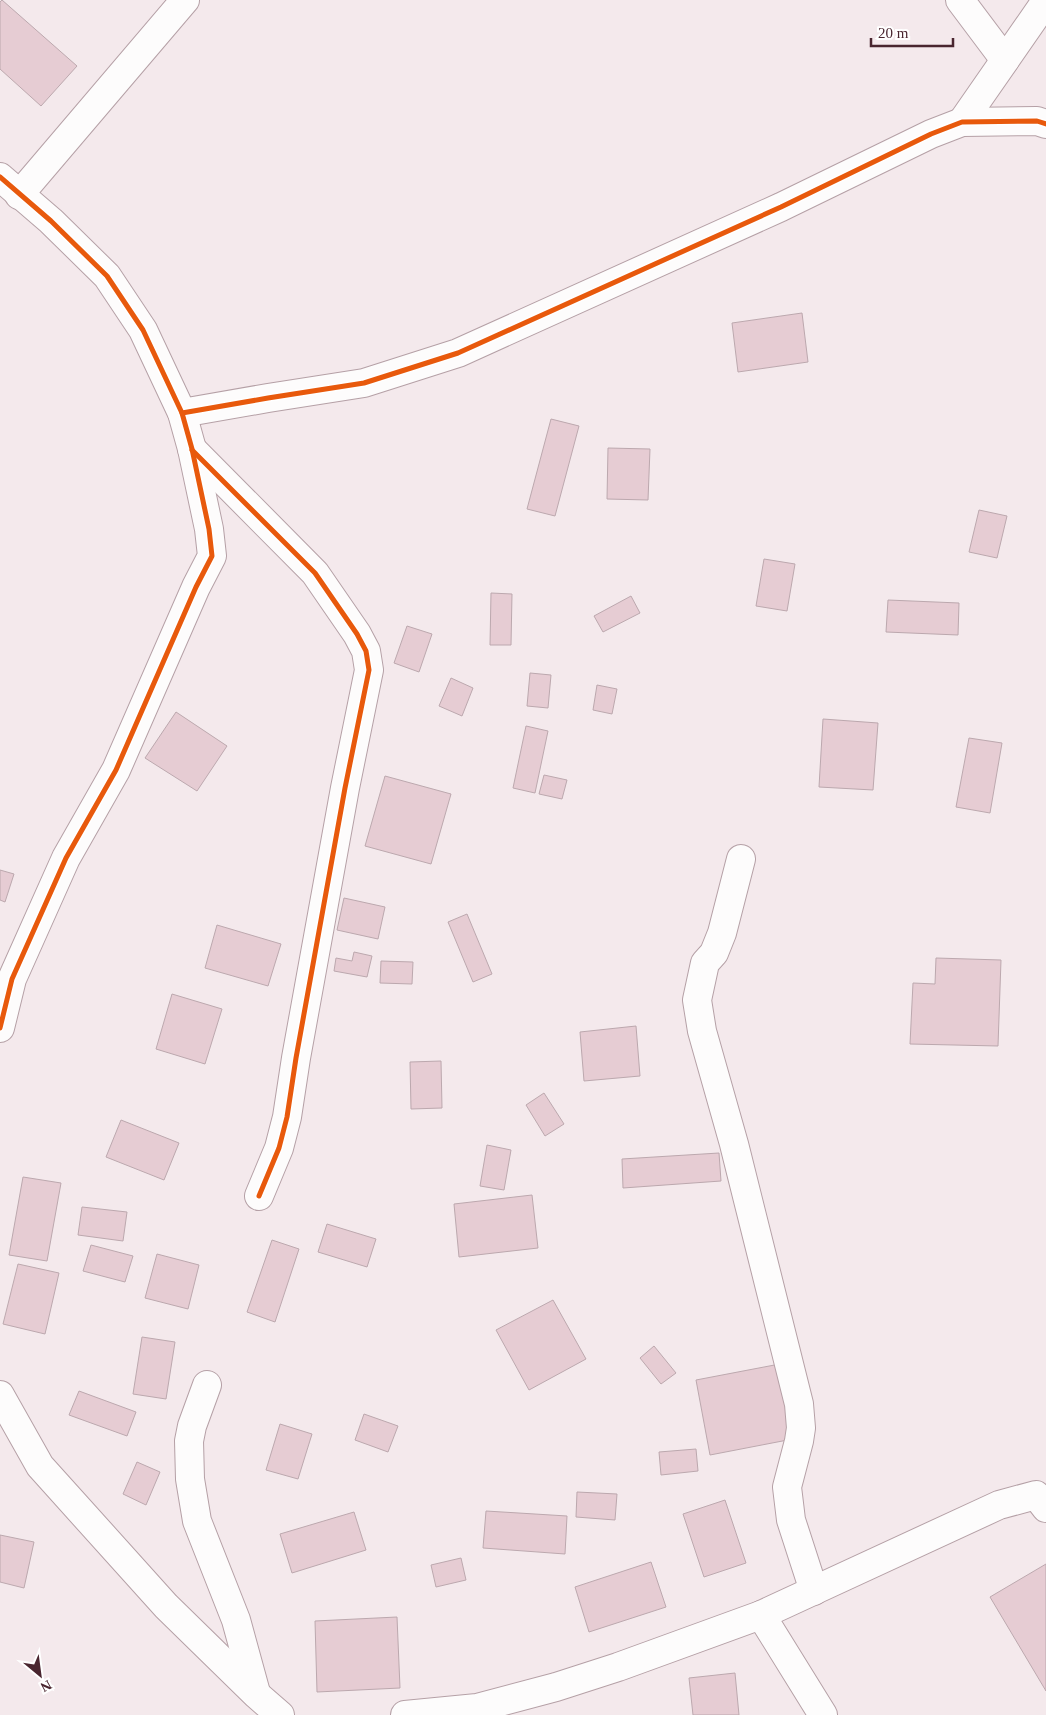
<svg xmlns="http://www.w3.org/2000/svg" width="1046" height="1715" viewBox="0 0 1046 1715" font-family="Georgia,serif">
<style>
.building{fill:#e6ccd3;stroke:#bca8ae}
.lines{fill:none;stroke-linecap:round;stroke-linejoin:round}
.minor-casing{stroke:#b5a0a6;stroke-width:30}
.minor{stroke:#fdfcfc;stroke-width:28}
.cycleway-casing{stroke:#fff;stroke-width:8}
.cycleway{stroke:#e8590c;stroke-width:5}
</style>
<rect width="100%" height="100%" fill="#f4e9ec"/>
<!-- building -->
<g class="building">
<path d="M2,0L77,66L41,106L0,69V2Z"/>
<path d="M802,313L808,362L738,372L732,323Z"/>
<path d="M551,419L579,426L555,516L527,509Z"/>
<path d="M608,448L650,449L648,500L607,499Z"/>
<path d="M979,510L1007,516L997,558L969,552Z"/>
<path d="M764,559L795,564L787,611L756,606Z"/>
<path d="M491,593L512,594L511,645H490Z"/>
<path d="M631,596L640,613L603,632L594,616Z"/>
<path d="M888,600L959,603L958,635L886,632Z"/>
<path d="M407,626L432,634L419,672L394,663Z"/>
<path d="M530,673L551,675L548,708L527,706Z"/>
<path d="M451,678L473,688L462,716L439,706Z"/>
<path d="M597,685L617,689L612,714L593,710Z"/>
<path d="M176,712L227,746L197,791L145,758Z"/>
<path d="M823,719L878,723L873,790L819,787Z"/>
<path d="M526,726L548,731L535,793L513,788Z"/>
<path d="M969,738L1002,743L990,813L956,807Z"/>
<path d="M544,775L567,780L562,799L539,794Z"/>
<path d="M385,776L451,794L431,864L365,846Z"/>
<path d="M0,870L14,874L5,902L0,900Z"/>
<path d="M344,898L385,907L378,939L337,930Z"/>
<path d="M467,914L492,974L473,982L448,922Z"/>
<path d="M217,925L281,944L268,986L205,968Z"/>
<path d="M354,952L372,956L367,977L334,971L336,958L352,961Z"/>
<path d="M936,958L1001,960L998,1046L910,1044L913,983L935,984Z"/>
<path d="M381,961L413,962L412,984L380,983Z"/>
<path d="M172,994L222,1009L205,1064L156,1049Z"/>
<path d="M636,1026L640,1076L584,1081L580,1032Z"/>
<path d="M441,1061L442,1108L411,1109L410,1062Z"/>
<path d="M544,1093L564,1124L545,1136L526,1105Z"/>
<path d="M121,1120L179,1143L164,1180L106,1157Z"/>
<path d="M487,1145L511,1150L504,1190L480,1186Z"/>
<path d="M719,1153L721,1181L623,1188L622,1159Z"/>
<path d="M23,1177L61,1183L47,1261L9,1255Z"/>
<path d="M532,1195L538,1248L459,1257L454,1204Z"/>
<path d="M82,1207L127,1212L123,1241L78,1235Z"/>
<path d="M327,1224L376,1239L367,1267L318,1252Z"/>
<path d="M272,1240L299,1249L275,1322L247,1312Z"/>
<path d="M91,1245L133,1256L125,1282L83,1271Z"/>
<path d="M157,1254L199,1265L188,1309L145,1298Z"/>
<path d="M18,1264L59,1273L45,1334L3,1324Z"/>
<path d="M553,1300L586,1359L529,1390L496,1330Z"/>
<path d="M142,1337L175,1342L166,1399L133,1394Z"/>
<path d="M654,1346L676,1373L661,1384L640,1358Z"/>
<path d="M785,1363L798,1438L710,1455L696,1380Z"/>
<path d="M79,1391L136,1412L127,1436L69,1415Z"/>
<path d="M364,1414L398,1426L388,1452L355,1440Z"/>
<path d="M280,1424L312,1434L298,1479L266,1470Z"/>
<path d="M696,1449L698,1471L661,1475L659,1452Z"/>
<path d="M137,1462L160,1472L146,1505L123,1494Z"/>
<path d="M577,1492L617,1494L615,1520L576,1517Z"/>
<path d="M725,1500L746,1563L704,1577L683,1514Z"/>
<path d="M486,1511L567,1516L565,1554L483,1548Z"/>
<path d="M354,1512L366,1550L292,1573L280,1534Z"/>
<path d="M0,1535L34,1542L24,1588L0,1582Z"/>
<path d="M461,1558L466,1580L436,1587L431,1565Z"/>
<path d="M651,1562L666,1607L589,1632L575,1587Z"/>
<path d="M1046,1564V1691L990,1597Z"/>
<path d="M397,1617L400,1688L317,1692L315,1621Z"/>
<path d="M735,1673L739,1715H693L689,1678Z"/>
</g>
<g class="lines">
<!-- minor casing -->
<g class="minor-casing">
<g id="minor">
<path d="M960,0L1005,60"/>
<path d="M962,122L1046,1"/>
<path d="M0,177L51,221L107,276L143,330L182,413L192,449L209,529L212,556L196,587L116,770L66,858L12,979L0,1028"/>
<path d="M19,195L185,0"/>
<path d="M182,413L268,398L364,383L458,353L781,207L931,134L962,122L1037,121L1046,124"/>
<path d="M192,449L315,573L357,634L366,651L369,670L345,788L296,1058L287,1117L279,1148L259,1196"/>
<path d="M741,859L722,933L714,953L705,963L697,1000L702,1031L734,1144L799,1404L801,1428L799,1441L787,1487L791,1520L814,1591"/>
<path d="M207,1385L192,1426L189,1441L190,1479L197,1521L236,1620L256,1693"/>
<path d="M0,1395L40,1466L166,1606L257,1695L280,1715"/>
<path d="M761,1615L823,1715"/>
<path d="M405,1715L477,1708L556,1687L618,1667L761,1615L999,1505L1036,1495L1046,1508"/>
</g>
</g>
<!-- minor -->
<use href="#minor" class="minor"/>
<!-- cycleway casing -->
<g class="cycleway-casing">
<g id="cycleway">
<path d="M0,177L51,221L107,276L143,330L182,413L192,449L209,529L212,556L196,587L116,770L66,858L12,979L0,1028"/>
<path d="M182,413L268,398L364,383L458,353L781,207L931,134L962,122L1037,121L1046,124"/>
<path d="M192,450L315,573L357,634L366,651L369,670L345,788L296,1058L287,1117L279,1148L259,1196"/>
</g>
</g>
<!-- cycleway -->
<use href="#cycleway" class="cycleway"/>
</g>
<!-- north arrow -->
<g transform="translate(40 1675) rotate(151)" stroke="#ffffff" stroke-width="4" paint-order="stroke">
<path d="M0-4L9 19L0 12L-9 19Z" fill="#49252f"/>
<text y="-8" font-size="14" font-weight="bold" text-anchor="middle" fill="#49252f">N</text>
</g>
<!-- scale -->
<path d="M871 38v8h82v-8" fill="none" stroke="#49252f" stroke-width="2.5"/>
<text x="878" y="38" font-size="15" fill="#49252f" stroke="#ffffff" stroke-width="4" paint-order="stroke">20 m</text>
</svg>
